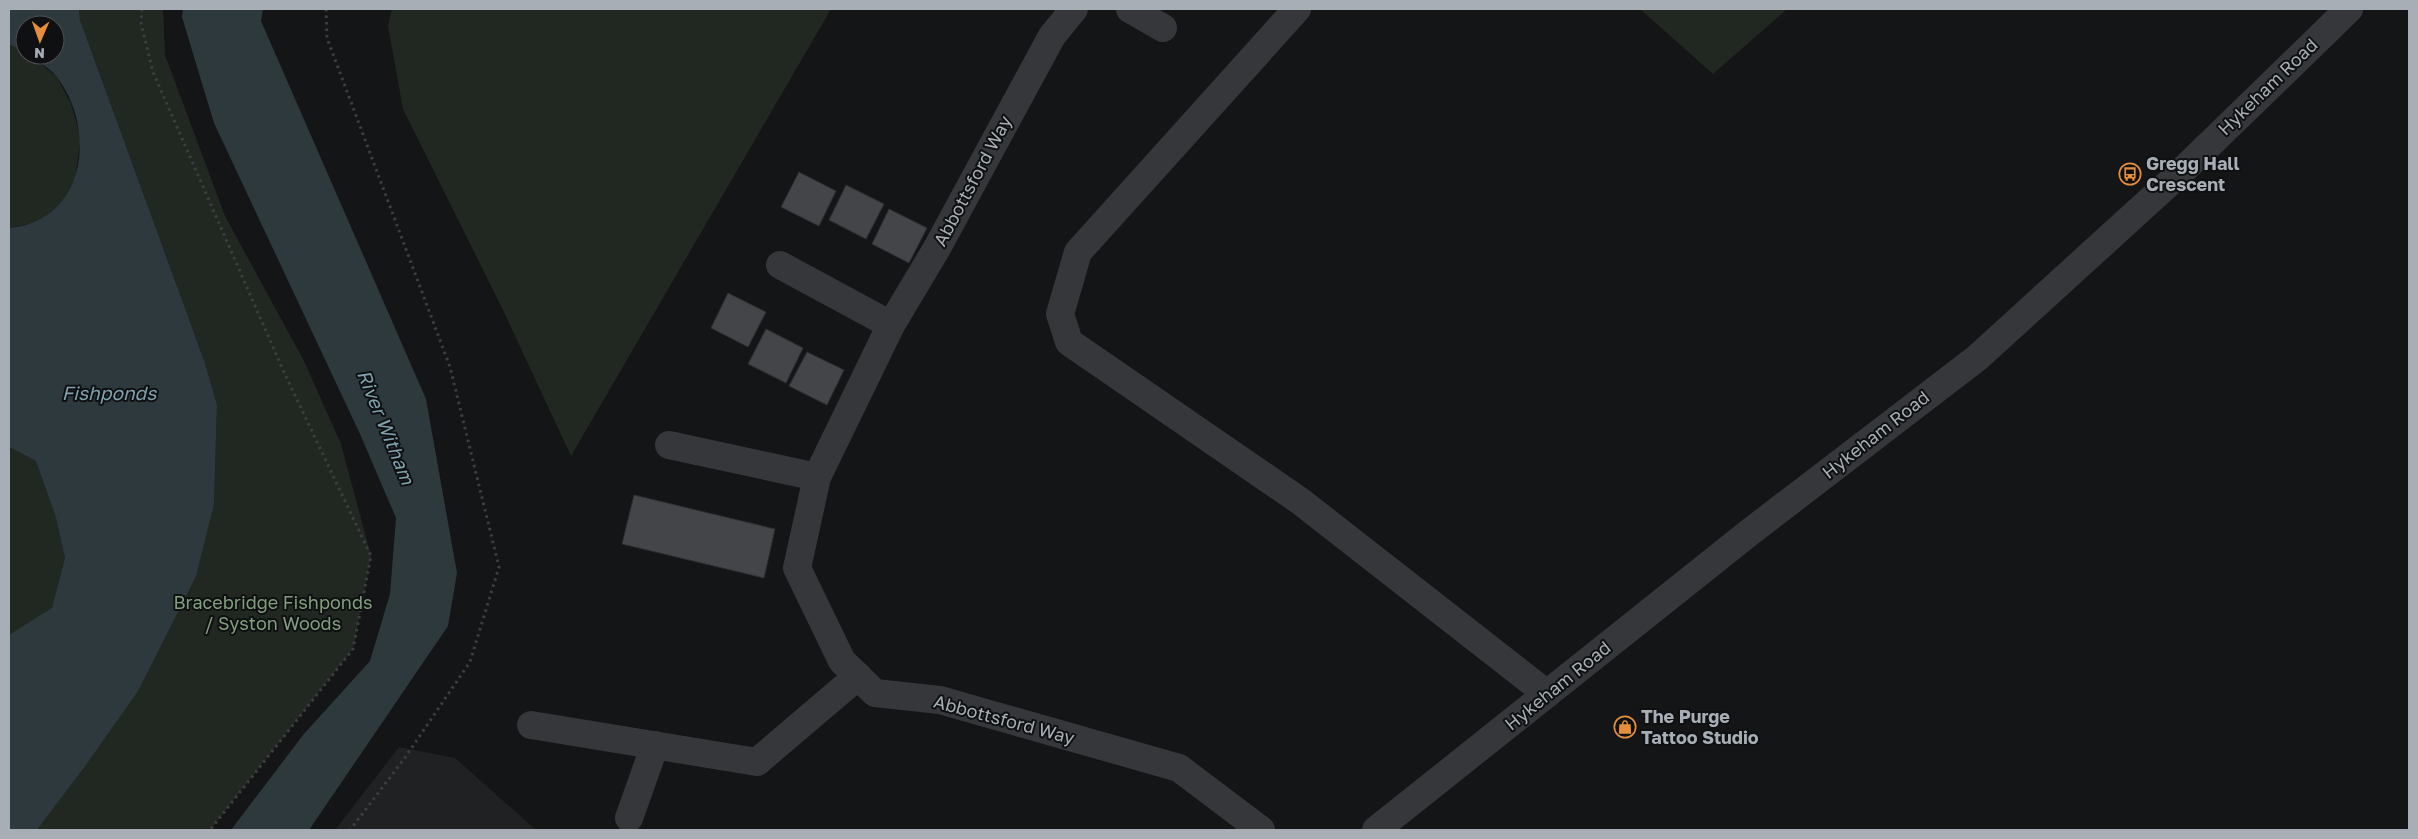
<svg xmlns="http://www.w3.org/2000/svg" width="2418" height="839" viewBox="0 0 2418 839" font-family="'Golos Text',sans-serif">
<style>
.built{fill:#202123}
.green{fill:#212821}
.water{fill:#2e393e}
.building{fill:#434549;stroke:#2e2f32}
.lines{fill:none;stroke-linecap:round;stroke-linejoin:round}
.path{stroke:#3c3e42;stroke-width:3;stroke-dasharray:2.5 4;stroke-linecap:butt}
.minor{stroke:#36373b;stroke-width:28}
.labels{text-anchor:middle;stroke-width:4;stroke-linejoin:round;paint-order:stroke}
.street-label{font-size:18px;fill:#a7aeb5;stroke:#0f1011}
.poi-label{font-size:18px;font-weight:bold;fill:#a7aeb5;stroke:#0f1011;text-anchor:start}
.park-label{font-size:18px;fill:#839f7f;stroke:#0f1011}
.water-label{font-size:19px;font-style:italic;fill:#80a1ae;stroke:#0f1011}
</style>
<rect width="100%" height="100%" fill="#141516"/>
<!-- built -->
<path class="built" d="M399,747L455,758L536,830H335Z"/>
<!-- green -->
<g class="green">
<path d="M79,9H163L165,55L225,216L304,361L341,444L371,556L353,649L210,830H37L83,769L214,504L217,405L205,363L80,20Z"/>
<path d="M392,9H831L571,456L503,310L403,109L388,26Z"/>
<path d="M1640,9H1787L1713,74Z"/>
<path d="M9,44L25,52V55H29L56,76L71,104L81,138L75,179L61,204L38,222L10,228Z"/>
<path d="M9,447L36,461L56,518L65,558L52,609L9,635Z"/>
</g>
<!-- water -->
<g class="water">
<path d="M9,9H79L80,20L205,363L217,405L214,504L196,576L138,691L83,769L37,830H9V635L52,608L65,558L56,518L36,461L9,447V228C86,221 98,129 56,76C50,68 38,62 29,55H55V25H25V52L9,44Z"/>
<path d="M183,9H263L261,21L426,399L457,573L448,626L309,830H231L303,735L370,661L390,594L396,518L360,434L214,123L182,17Z"/>
</g>
<!-- building -->
<g class="building">
<path d="M799,172L836,191L819,226L781,207Z"/>
<path d="M846,185L884,204L866,239L829,220Z"/>
<path d="M889,209L927,228L909,263L872,244Z"/>
<path d="M728,293L766,312L748,347L711,328Z"/>
<path d="M766,329L803,348L786,383L748,364Z"/>
<path d="M807,352L844,370L827,405L789,386Z"/>
<path d="M634,495L775,529L764,578L622,544Z"/>
</g>
<g class="lines">
<!-- path -->
<g class="path">
<path d="M142,9L141,23L153,72L283,370L371,556L353,649L210,830"/>
<path d="M326,9L327,38L450,367L499,567L470,662L404,759L350,830"/>
</g>
<!-- minor -->
<g class="minor">
<path d="M1074,9L1052,36L937,248L891,325L817,477L797,568L842,661L875,693L940,700L1179,768L1261,830"/>
<path d="M1130,9L1163,28"/>
<path d="M1297,9L1078,252L1060,314L1069,342L1300,501L1547,694"/>
<path d="M780,265L891,325"/>
<path d="M669,445L817,477"/>
<path d="M531,725L757,762L858,676"/>
<path d="M629,818L655,745"/>
<path d="M1376,830L1750,532L1977,358L2179,174L2349,9"/>
</g>
</g>
<!-- icons -->
<defs>
<g id="bus-ring" transform="scale(1.125)"><circle r="9.5" fill="#0f1011" stroke="#e48e3e" stroke-width="1.5"/><path d="M-5-6H5V4H4V6H2V4H-2V6H-4V4H-5ZM-3.5-4V0h7V-4ZM-3.5 1.2v1.5H-2V1.2ZM2 1.2v1.5H3.5V1.2Z" fill="#e48e3e"/></g>
<g id="shop-ring" transform="scale(1.125)"><circle r="9.5" fill="#0f1011" stroke="#e48e3e" stroke-width="1.5"/><path d="M-5-2.5h2.3a2.7 3.5 0 0 1 5.4 0H5L5.5 6h-11ZM-1.5-2.5h3a1.5 2.3 0 0 0-3 0Z" fill="#e48e3e"/></g>
</defs>
<g fill-rule="evenodd">
<use href="#bus-ring" x="2130" y="174"/>
<use href="#shop-ring" x="1625" y="727"/>
</g>
<g class="labels">
<!-- street labels -->
<g class="street-label">
<text transform="translate(2268 87) rotate(-44)" y="6">Hykeham Road</text>
<text transform="translate(973 181) rotate(-62)" y="6">Abbottsford Way</text>
<text transform="translate(1876 435) rotate(-38)" y="6">Hykeham Road</text>
<text transform="translate(1558 686) rotate(-39)" y="6">Hykeham Road</text>
<text transform="translate(1004 720) rotate(15)" y="6">Abbottsford Way</text>
</g>
<!-- poi labels -->
<g class="poi-label">
<text x="2146" y="170">Gregg Hall<tspan x="2146" dy="21">Crescent</tspan></text>
<text x="1641" y="723">The Purge<tspan x="1641" dy="21">Tattoo Studio</tspan></text>
</g>
<!-- park labels -->
<g class="park-label">
<text x="273" y="609">Bracebridge Fishponds<tspan x="273" dy="21">/ Syston Woods</tspan></text>
</g>
<!-- water labels -->
<g class="water-label">
<text x="109" y="400">Fishponds</text>
<text transform="translate(386 427) rotate(68)" y="7">River Witham</text>
</g>
</g>
<!-- border -->
<rect width="2418" height="839" fill="none" stroke="#a7aeb5" stroke-width="20"/>
<!-- north arrow -->
<g transform="translate(40 40) rotate(182)"><circle r="24" fill="#0f1011" stroke="#4c4f53"/>
<path d="M0-4L9 19L0 12L-9 19Z" fill="#e48e3e"/>
<text y="-8" font-size="14" font-weight="bold" text-anchor="middle" fill="#a7aeb5">N</text>
</g>
</svg>
